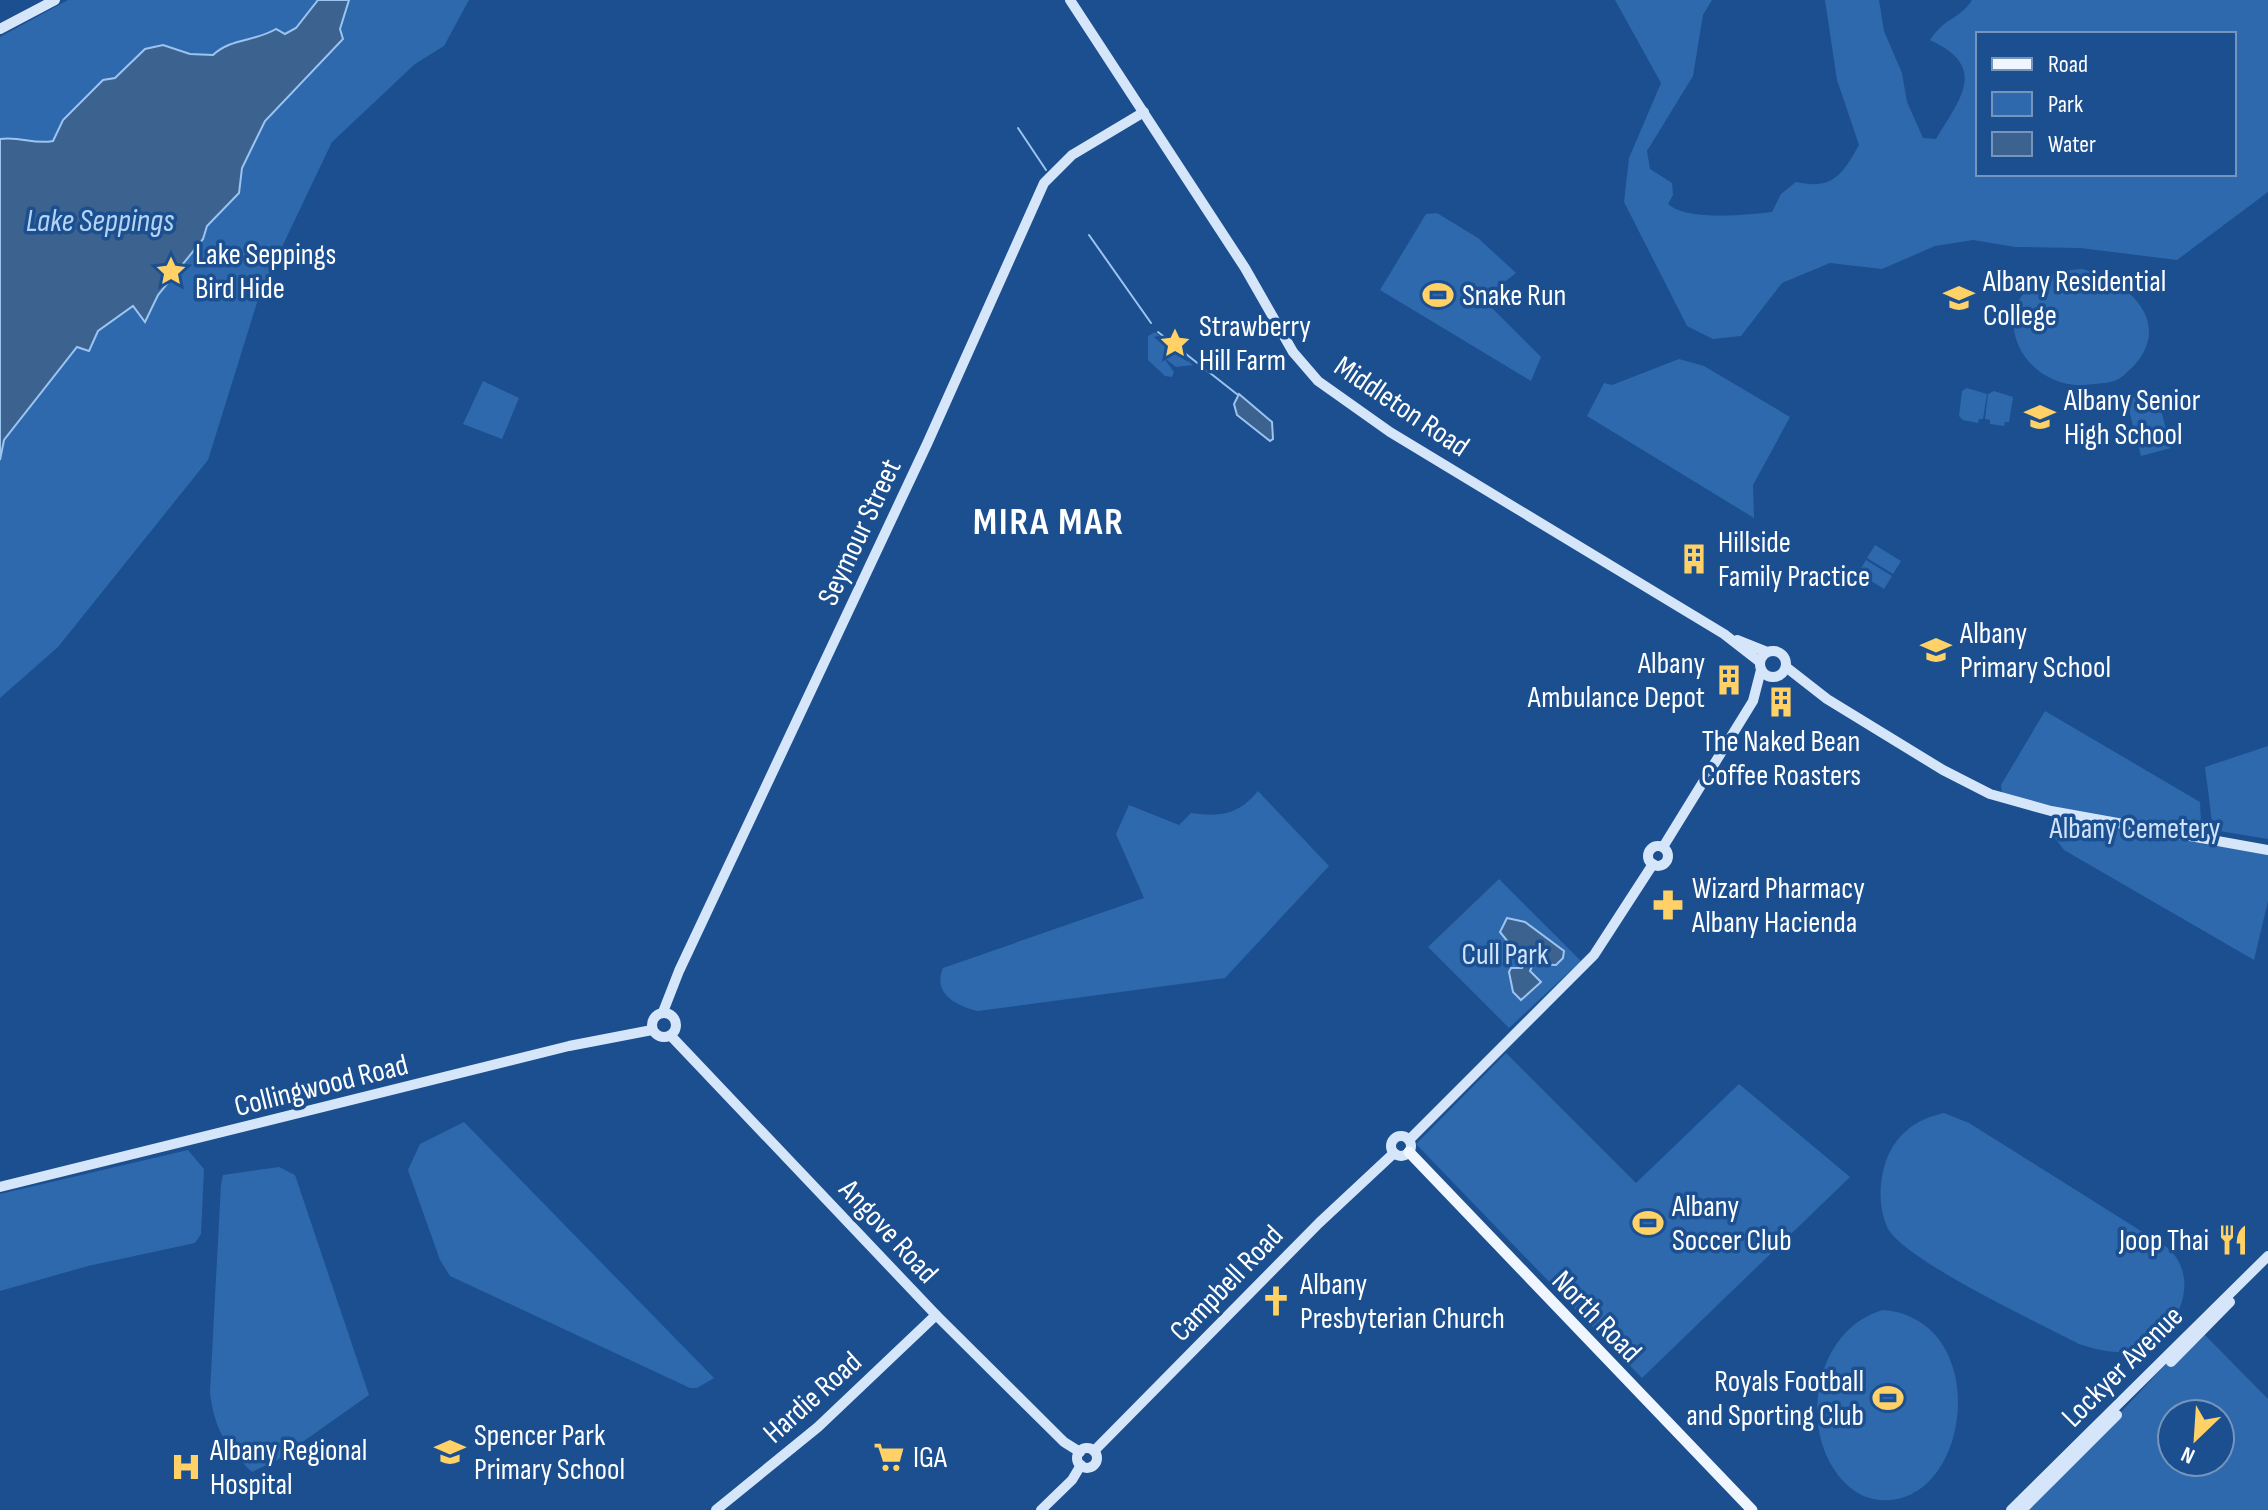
<svg xmlns="http://www.w3.org/2000/svg" width="2268" height="1510" viewBox="0 0 2268 1510" font-family="'Sofia Sans Condensed',sans-serif">
<style>
.green{fill:#2e69ad;fill-rule:evenodd}
.water{fill:#3c6290;stroke:#9cc4f0;stroke-width:2}
.lines{fill:none;stroke-linecap:round;stroke-linejoin:round}
.stream{stroke:#9cc4f0;stroke-width:2}
.secondary{stroke:#d6e6fa;stroke-width:10}
.primary{stroke:#f0f6ff;stroke-width:11}
.labels{text-anchor:middle;stroke-width:7;stroke-linejoin:round;paint-order:stroke}
.poi-label{font-size:30px;fill:#fff;stroke:#1b4f8f;text-anchor:start}
.street-label{font-size:30px;fill:#fff;stroke:#1b4f8f}
.park-label{font-size:30px;fill:#cfe3fa;stroke:#1b4f8f}
.water-label{font-size:32px;font-style:italic;fill:#b5d3f5;stroke:#1b4f8f}
.district-label{font-size:38px;font-weight:bold;letter-spacing:2px;fill:#fff;stroke:#1b4f8f}
</style>
<rect width="100%" height="100%" fill="#1b4f8f"/>
<!-- green -->
<g class="green">
<path d="M68,0H469L444,46L415,64L332,142L260,293L208,460L58,647L0,698V37Z"/>
<path d="M1615,0H1712L1703,15L1693,76L1647,151L1650,169L1672,183L1673,195L1668,204C1686,221 1747,215 1772,212L1781,194L1796,182C1833,190 1842,175 1859,145L1837,80L1825,0H1879L1884,31L1902,73L1907,102L1923,138L1936,139C1960,99 1989,67 1930,40C1946,16 1958,21 1972,0H2268V192L2177,260L2080,248L2015,247L1973,240L1935,246L1882,269L1830,263L1782,283L1741,336L1713,339L1687,326L1624,202L1629,158L1661,83ZM1978,34H2234V174H1978Z"/>
<path d="M1437,213L1478,238L1516,273L1483,299L1541,357L1531,381L1380,290L1426,214Z"/>
<path d="M2082,269C2137,284 2178,331 2123,376C2115,383 2104,383 2094,384C2012,398 1969,277 2082,269Z"/>
<path d="M1155,332L1193,365L1176,367L1163,357L1174,372L1172,377L1165,376L1148,360V336Z"/>
<path d="M1679,359L1704,366L1790,417L1753,485L1754,518L1587,416L1604,383L1612,385Z"/>
<path d="M483,381L519,398L502,439L463,424Z"/>
<path d="M1967,388L1987,394L1983,419H1979L1978,423L1963,420L1959,416L1962,391Z"/>
<path d="M1994,391L2013,397L2009,422H2005L2004,426L1990,424V420L1985,419L1988,394Z"/>
<path d="M2156,391L2171,448L2141,456L2126,399Z"/>
<path d="M1875,545L1901,561L1893,574L1867,558Z"/>
<path d="M1866,560L1892,576L1884,589L1858,573Z"/>
<path d="M2045,711L2200,802L2202,844L2268,853V901L2254,960L2064,850L2052,834L2056,808L2002,793L2001,785Z"/>
<path d="M2268,746V839L2213,830L2205,767Z"/>
<path d="M1258,791L1329,866L1225,978L978,1011C957,1006 932,994 943,968L1144,898L1116,834L1129,805L1179,825L1191,813C1221,817 1238,815 1258,791Z"/>
<path d="M1499,879L1581,961L1509,1028L1428,947Z"/>
<path d="M1506,1053L1636,1183L1739,1084L1850,1177L1642,1378L1416,1144Z"/>
<path d="M1944,1113L1969,1123L2168,1248C2205,1282 2174,1343 2128,1351C2112,1354 2095,1349 2079,1344C2041,1324 1903,1260 1887,1227C1878,1206 1879,1182 1886,1161C1896,1134 1916,1119 1944,1113Z"/>
<path d="M464,1122L714,1378L697,1388H690L450,1276L440,1260L408,1170L420,1144Z"/>
<path d="M188,1150L204,1169L201,1234L195,1243L88,1266L0,1291V1194Z"/>
<path d="M279,1167L295,1175L369,1395L277,1460L252,1472C226,1447 214,1429 210,1392L221,1184L223,1175Z"/>
<path d="M1883,1310C1994,1319 1972,1507 1880,1500C1856,1498 1840,1481 1829,1461C1802,1408 1822,1327 1883,1310Z"/>
<path d="M2199,1329L2268,1399V1510H2029ZM2172,1414H2220V1462H2172Z"/>
</g>
<!-- water -->
<g class="water">
<path d="M318,0H349L340,29L343,39L265,121L242,168L239,193L207,226L203,239L158,295L145,322L133,306L98,331L89,351L77,347L4,440L0,460V139C21,136 33,145 53,141L63,120L103,80L115,78L145,49L163,45L190,54L213,55C231,38 254,42 276,29L285,34L296,28Z"/>
<path d="M1239,394L1272,422L1273,439L1270,441L1237,415L1234,404Z"/>
<path d="M1507,918L1525,922L1564,951L1563,958L1556,965L1533,964L1530,971L1541,982L1521,1000L1513,992L1509,972L1511,968H1522L1525,963L1500,932Z"/>
</g>
<g class="lines">
<!-- stream -->
<g class="stream">
<path d="M1018,128L1046,170"/>
<path d="M1089,235L1151,323"/>
<path d="M1158,332L1238,395"/>
</g>
<!-- secondary -->
<g class="secondary">
<path d="M1070,0L1245,268L1293,352L1318,381L1390,432L1724,634L1760,662"/>
<path d="M0,29L55,0"/>
<path d="M1737,640L1767,652"/>
<circle cx="1773" cy="664" r="13"/>
<path d="M1786,667L1827,699L1943,770L1990,794L2051,811L2268,850"/>
<circle cx="1658" cy="856" r="10"/>
<path d="M1663,847L1753,701L1761,670"/>
<path d="M663,1012L679,971L927,444L1044,183L1072,155L1144,112"/>
<circle cx="664" cy="1025" r="12"/>
<path d="M671,1036L936,1315L1064,1442L1080,1452"/>
<circle cx="1401" cy="1146" r="10"/>
<path d="M1409,1140L1594,955L1653,864"/>
<path d="M0,1187L569,1046L652,1030"/>
<path d="M2171,1362L2230,1302"/>
<circle cx="1087" cy="1458" r="10"/>
<path d="M1094,1451L1319,1223L1394,1153"/>
<path d="M716,1510L818,1427L936,1315"/>
<path d="M1041,1510L1072,1480L1081,1465"/>
<path d="M2011,1510L2268,1256"/>
<path d="M2022,1510L2117,1415"/>
</g>
<!-- primary -->
<path class="primary" d="M1409,1152L1752,1510"/>
</g>
<!-- icons -->
<defs>
<g id="sight-bare" transform="scale(2.4)"><path d="M0-6L1.8-2.2L6-1.7L2.9 1.2L3.7 5.4L0 3.3L-3.7 5.4L-2.9 1.2L-6-1.7L-1.8-2.2Z" fill="#ffd166" stroke="#1b4f8f" stroke-width="2.5" paint-order="stroke"/></g>
<g id="stadium-bare" transform="scale(2.4)"><path d="M0-5a6.5 5 0 1 0 0 10a6.5 5 0 1 0 0-10ZM-3.5-1.8h7v3.6h-7Z" fill="#ffd166" stroke="#1b4f8f" stroke-width="2.5" paint-order="stroke"/></g>
<g id="school-bare" transform="scale(2.4)"><path d="M0-5L7-2L0 1L-7-2ZM-4 1L0 2.5L4 1V4Q0 6-4 4Z" fill="#ffd166" stroke="#1b4f8f" stroke-width="2.5" paint-order="stroke"/></g>
<g id="building-bare" transform="scale(2.4)"><path d="M-4-6H4V6H1V3H-1V6H-4ZM-2.5-4.3h1.7v1.8h-1.7ZM.8-4.3h1.7v1.8H.8ZM-2.5-1h1.7V.8h-1.7ZM.8-1h1.7V.8H.8Z" fill="#ffd166" stroke="#1b4f8f" stroke-width="2.5" paint-order="stroke"/></g>
<g id="pharmacy-bare" transform="scale(2.4)"><path d="M-2-6h4v4h4v4h-4v4h-4v-4h-4v-4h4Z" fill="#ffd166" stroke="#1b4f8f" stroke-width="2.5" paint-order="stroke"/></g>
<g id="restaurant-bare" transform="scale(2.4)"><path d="M-5-6h1v4h1v-4h1v4h1v-4h1v5L-1.5 .5V6h-2V.5L-5-1ZM5-6V6H3V1.5H1.5Q1.5-4 5-6Z" fill="#ffd166" stroke="#1b4f8f" stroke-width="2.5" paint-order="stroke"/></g>
<g id="church-bare" transform="scale(2.4)"><path d="M-1.2-6h2.4v3.5h3.3v2.4h-3.3V6h-2.4V-.1h-3.3v-2.4h3.3Z" fill="#ffd166" stroke="#1b4f8f" stroke-width="2.5" paint-order="stroke"/></g>
<g id="supermarket-bare" transform="scale(2.4)"><path d="M-6-5.5h2.5l.6 2H6L4.5 2H-2.5L-4.4-4H-6ZM-1.5 3.2a1.3 1.3 0 1 0 .1 0ZM3 3.2a1.3 1.3 0 1 0 .1 0Z" fill="#ffd166" stroke="#1b4f8f" stroke-width="2.5" paint-order="stroke"/></g>
<g id="hospital-bare" transform="scale(2.4)"><path d="M-5-5h3v3.5h4V-5h3V5h-3V1.5h-4V5h-3Z" fill="#ffd166" stroke="#1b4f8f" stroke-width="2.5" paint-order="stroke"/></g>
</defs>
<g fill-rule="evenodd">
<use href="#sight-bare" x="171" y="271"/>
<use href="#stadium-bare" x="1438" y="295"/>
<use href="#school-bare" x="1959" y="298"/>
<use href="#sight-bare" x="1175" y="343"/>
<use href="#school-bare" x="2040" y="417"/>
<use href="#building-bare" x="1694" y="559"/>
<use href="#school-bare" x="1936" y="650"/>
<use href="#building-bare" x="1729" y="680"/>
<use href="#building-bare" x="1781" y="702"/>
<use href="#pharmacy-bare" x="1668" y="905"/>
<use href="#stadium-bare" x="1648" y="1223"/>
<use href="#restaurant-bare" x="2233" y="1240"/>
<use href="#church-bare" x="1276" y="1301"/>
<use href="#stadium-bare" x="1888" y="1398"/>
<use href="#school-bare" x="450" y="1452"/>
<use href="#supermarket-bare" x="889" y="1457"/>
<use href="#hospital-bare" x="186" y="1467"/>
</g>
<g class="labels">
<!-- poi labels -->
<g class="poi-label">
<text x="195" y="264">Lake Seppings<tspan x="195" dy="34">Bird Hide</tspan></text>
<text x="1983" y="291">Albany Residential<tspan x="1983" dy="34">College</tspan></text>
<text x="1462" y="305">Snake Run</text>
<text x="1199" y="336">Strawberry<tspan x="1199" dy="34">Hill Farm</tspan></text>
<text x="2064" y="410">Albany Senior<tspan x="2064" dy="34">High School</tspan></text>
<text x="1718" y="552">Hillside<tspan x="1718" dy="34">Family Practice</tspan></text>
<text x="1960" y="643">Albany<tspan x="1960" dy="34">Primary School</tspan></text>
<text x="1705" y="673" text-anchor="end">Albany<tspan x="1705" dy="34">Ambulance Depot</tspan></text>
<text x="1781" y="751" text-anchor="middle">The Naked Bean<tspan x="1781" dy="34">Coffee Roasters</tspan></text>
<text x="1692" y="898">Wizard Pharmacy<tspan x="1692" dy="34">Albany Hacienda</tspan></text>
<text x="1672" y="1216">Albany<tspan x="1672" dy="34">Soccer Club</tspan></text>
<text x="2209" y="1250" text-anchor="end">Joop Thai</text>
<text x="1300" y="1294">Albany<tspan x="1300" dy="34">Presbyterian Church</tspan></text>
<text x="1864" y="1391" text-anchor="end">Royals Football<tspan x="1864" dy="34">and Sporting Club</tspan></text>
<text x="474" y="1445">Spencer Park<tspan x="474" dy="34">Primary School</tspan></text>
<text x="210" y="1460">Albany Regional<tspan x="210" dy="34">Hospital</tspan></text>
<text x="913" y="1467">IGA</text>
</g>
<!-- street labels -->
<g class="street-label">
<text transform="translate(1402 406) rotate(34)" y="10">Middleton Road</text>
<text transform="translate(859 532) rotate(-65)" y="10">Seymour Street</text>
<text transform="translate(321 1085) rotate(-14)" y="10">Collingwood Road</text>
<text transform="translate(889 1231) rotate(47)" y="10">Angove Road</text>
<text transform="translate(1226 1283) rotate(-46)" y="10">Campbell Road</text>
<text transform="translate(1597 1316) rotate(46)" y="10">North Road</text>
<text transform="translate(2122 1366) rotate(-45)" y="10">Lockyer Avenue</text>
<text transform="translate(812 1397) rotate(-42)" y="10">Hardie Road</text>
</g>
<!-- park labels -->
<g class="park-label">
<text x="2135" y="838">Albany Cemetery</text>
<text x="1505" y="964">Cull Park</text>
</g>
<!-- water labels -->
<g class="water-label">
<text x="100" y="231">Lake Seppings</text>
</g>
<!-- district labels -->
<g class="district-label">
<text x="1049" y="534">MIRA MAR</text>
</g>
</g>
<!-- legend -->
<rect x="1976" y="32" width="260" height="144" fill="#1b4f8f" stroke="#7695bc" stroke-width="2"/>
<rect x="1992" y="58" width="40" height="12" fill="#f0f6ff" stroke="#7695bc" stroke-width="2"/>
<text x="2048" y="72" font-size="24" fill="#ffffff">Road</text>
<rect x="1992" y="92" width="40" height="24" fill="#2e69ad" stroke="#7695bc" stroke-width="2"/>
<text x="2048" y="112" font-size="24" fill="#ffffff">Park</text>
<rect x="1992" y="132" width="40" height="24" fill="#3c6290" stroke="#7695bc" stroke-width="2"/>
<text x="2048" y="152" font-size="24" fill="#ffffff">Water</text>
<!-- north arrow -->
<g transform="translate(2196 1438) rotate(205)"><circle r="38" fill="#1b4f8f" stroke="#7695bc" stroke-width="2"/>
<path d="M0-6L14 30L0 20L-14 30Z" fill="#ffd166"/>
<text y="-12" font-size="22" font-weight="bold" text-anchor="middle" fill="#ffffff">N</text>
</g>
</svg>
